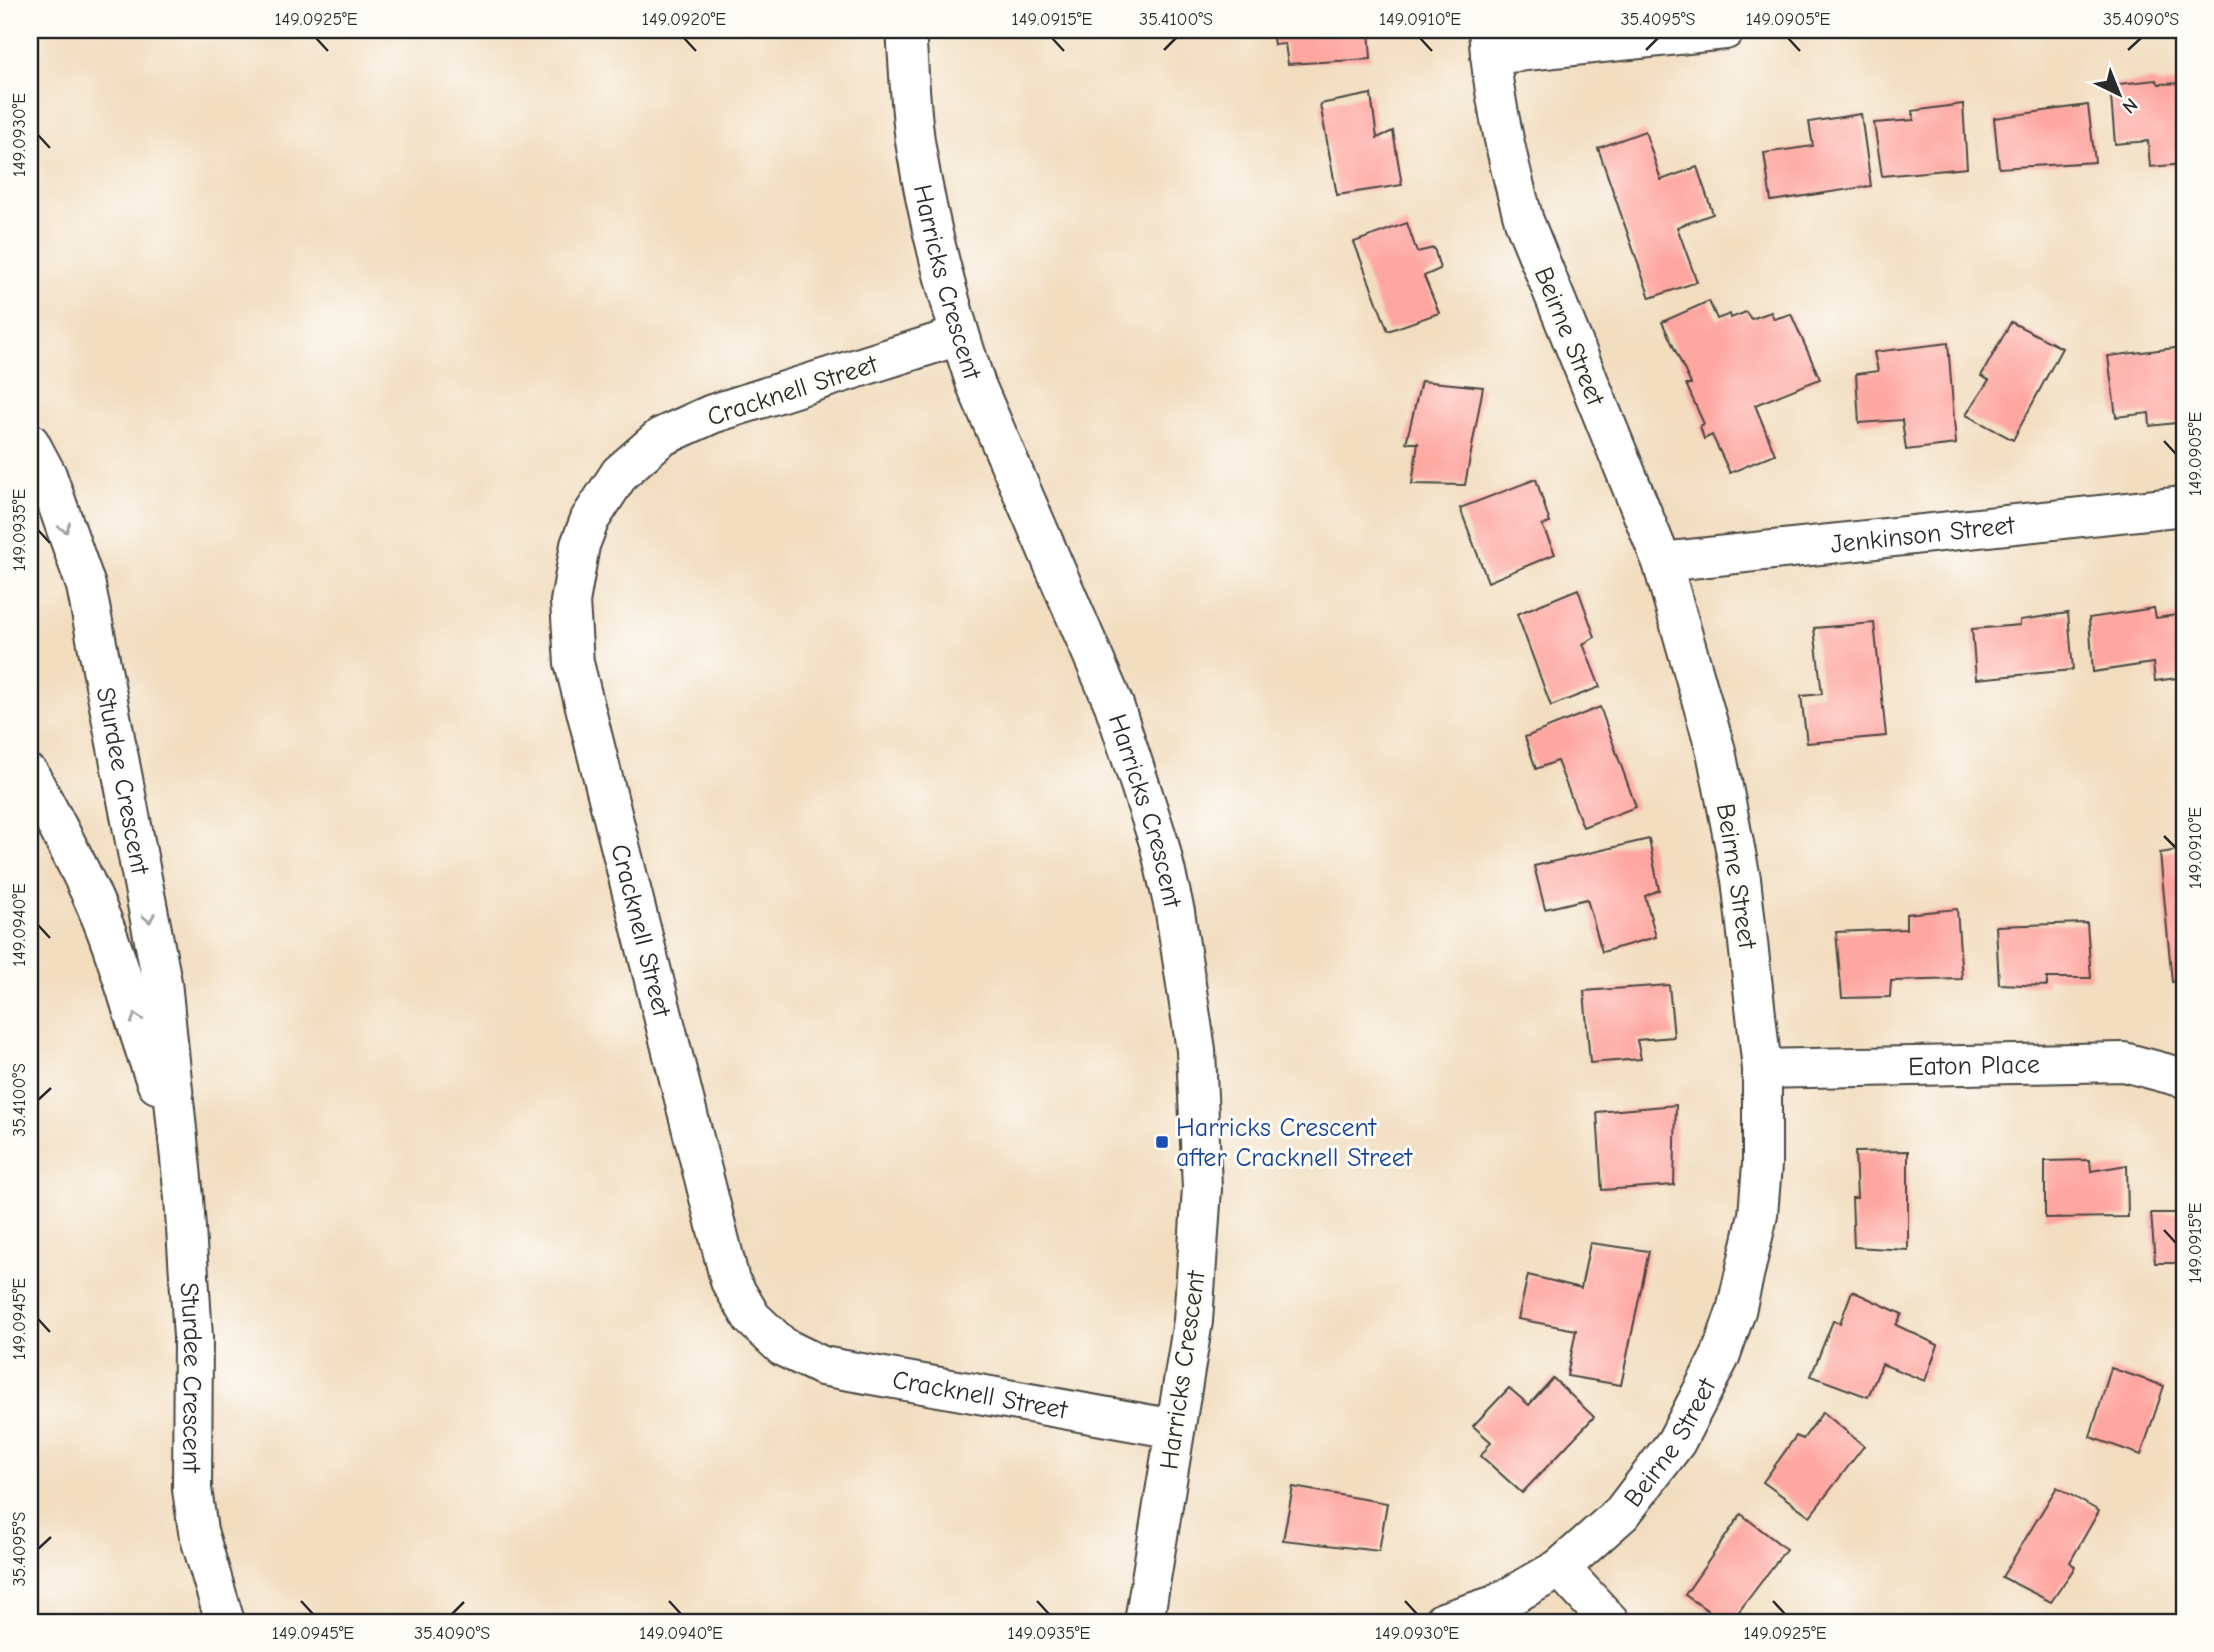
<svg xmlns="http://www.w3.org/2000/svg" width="2214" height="1652" viewBox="0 0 2214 1652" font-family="'Comic Neue',sans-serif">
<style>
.building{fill:#fea6a0}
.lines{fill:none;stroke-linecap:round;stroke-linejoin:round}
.minor-casing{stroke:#494641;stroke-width:42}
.tertiary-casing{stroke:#494641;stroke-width:42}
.minor{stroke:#fff;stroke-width:38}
.tertiary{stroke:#fff;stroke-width:38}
.oneway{stroke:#a0a0a0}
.ticks{fill:none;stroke:#2b2b2b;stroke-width:2.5}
.transit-dot{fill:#1a4fb4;stroke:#fdfcf7;stroke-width:2.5}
.labels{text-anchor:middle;stroke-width:6;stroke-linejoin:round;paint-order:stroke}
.street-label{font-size:26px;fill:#2b2b2b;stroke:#fdfcf7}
.transit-label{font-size:26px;fill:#164399;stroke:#fdfcf7;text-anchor:start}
.neatline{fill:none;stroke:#2b2b2b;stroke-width:2.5}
.ticks-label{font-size:18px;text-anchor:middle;fill:#2b2b2b}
</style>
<rect width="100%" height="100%" fill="#fdfcf7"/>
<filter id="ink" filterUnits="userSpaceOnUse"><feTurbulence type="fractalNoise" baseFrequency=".0143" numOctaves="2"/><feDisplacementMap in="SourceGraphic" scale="14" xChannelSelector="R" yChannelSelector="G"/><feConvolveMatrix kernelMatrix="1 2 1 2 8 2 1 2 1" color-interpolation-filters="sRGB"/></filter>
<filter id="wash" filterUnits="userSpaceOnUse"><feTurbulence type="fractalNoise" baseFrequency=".00686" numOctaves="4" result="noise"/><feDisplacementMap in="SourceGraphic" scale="28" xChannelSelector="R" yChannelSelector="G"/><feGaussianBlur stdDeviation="1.57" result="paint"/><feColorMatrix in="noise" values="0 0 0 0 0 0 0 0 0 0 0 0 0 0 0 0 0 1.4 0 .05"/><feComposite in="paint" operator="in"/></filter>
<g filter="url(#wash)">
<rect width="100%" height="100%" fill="#f2ddbf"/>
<g id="blocks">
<!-- building -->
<g class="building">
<path d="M1272,30H1369L1371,59L1288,64L1285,44L1274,45Z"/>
<path d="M2156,80L2159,84L2184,83V164L2150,167L2148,141L2115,144L2110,85Z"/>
<path d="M1371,94L1377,138L1393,131L1402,185L1337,195L1320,104Z"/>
<path d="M1963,104L1967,168L1882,176L1874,123L1914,120L1912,111Z"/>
<path d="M2088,105L2095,162L1999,168L1994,118Z"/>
<path d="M1861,114L1871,186L1771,201L1764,153L1813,146L1809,122Z"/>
<path d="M1645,131L1661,180L1697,167L1713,214L1677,227L1697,282L1650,298L1598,148Z"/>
<path d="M1407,223L1417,252L1434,248L1440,269L1424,276L1439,313L1388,331L1354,242Z"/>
<path d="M1709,301L1717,319L1730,314L1731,318L1746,312L1751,319L1771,312L1774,319L1791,314L1820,379L1755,405L1775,454L1730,473L1712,435L1704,439L1700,426L1704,424L1686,384H1691L1662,322Z"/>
<path d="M2011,322L2062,348L2013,440L1966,415L1989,380L1981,376Z"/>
<path d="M1948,343L1956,444L1906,450L1902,420L1859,423L1856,374L1878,371L1874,352Z"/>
<path d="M2184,347V422L2150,426L2149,413L2116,417L2108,356Z"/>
<path d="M1421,381L1483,387L1465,485L1412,484L1418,443H1406Z"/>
<path d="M1536,479L1550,523L1542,525L1555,554L1488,582L1460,508Z"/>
<path d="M1578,589L1595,637L1583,644L1600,687L1551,706L1517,614Z"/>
<path d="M2154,608L2156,618L2184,614V677L2155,681L2153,663L2093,672L2089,618Z"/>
<path d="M2068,613L2073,670L1976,679L1972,629L2020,625V620Z"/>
<path d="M1874,623L1886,736L1807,743L1801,696L1822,694L1814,628Z"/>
<path d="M1600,707L1636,807L1583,827L1557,761L1536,769L1525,737Z"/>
<path d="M1649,839L1659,890L1645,896L1656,937L1602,952L1587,899L1545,909L1534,866Z"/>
<path d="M2184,849V981L2172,982L2160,853Z"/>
<path d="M1957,909L1962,979L1891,981L1890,997L1842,998L1836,932L1906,929V914Z"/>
<path d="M2087,923L2091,978H2047V986L1999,984L1996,926Z"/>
<path d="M1669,985L1674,1037L1637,1040L1641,1059L1590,1063L1584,991Z"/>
<path d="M1676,1105L1674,1185L1602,1190L1597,1112Z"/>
<path d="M1908,1151V1250L1854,1247L1852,1198H1857L1855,1152Z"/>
<path d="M2090,1160L2091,1171L2127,1165L2128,1217L2045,1218V1161Z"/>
<path d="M2151,1213H2184V1263H2155Z"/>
<path d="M1590,1243L1649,1251L1621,1385L1567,1376L1576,1330L1518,1319L1528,1275L1581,1288Z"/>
<path d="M1852,1291L1902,1314L1896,1325L1938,1345L1925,1381L1882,1364L1868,1397L1811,1376L1833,1321L1840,1323Z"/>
<path d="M2111,1368L2164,1386L2141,1455L2090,1437Z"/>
<path d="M1553,1378L1594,1417L1522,1493L1481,1456L1491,1442L1473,1426L1509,1388L1529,1405Z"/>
<path d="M1823,1412L1864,1446L1810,1516L1763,1482L1796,1436L1803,1439Z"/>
<path d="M1293,1487L1387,1503L1379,1551L1283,1540Z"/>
<path d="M2057,1487L2099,1511L2070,1562L2075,1567L2051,1602L2002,1577Z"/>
<path d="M1741,1514L1786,1549L1731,1622H1725L1685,1595Z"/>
</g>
</g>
</g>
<g filter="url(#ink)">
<use href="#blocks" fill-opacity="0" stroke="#494641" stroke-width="2"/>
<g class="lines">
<!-- minor casing -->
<g class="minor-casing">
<g id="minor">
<path d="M1490,55L1725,30"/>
<path id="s1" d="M959,336L712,414L661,437L620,473L590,519L580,545L570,602L574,663L730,1281L752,1318L783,1347L822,1366L1175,1429"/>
<path id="s2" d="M1662,562L2184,506"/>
<path id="s3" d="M1762,1069L2124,1062L2184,1078"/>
<path d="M1560,1568L1610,1622"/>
<path id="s4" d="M1443,1622L1495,1605L1560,1568L1622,1513L1676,1442L1720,1357L1736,1311L1758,1215L1762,1165V1069L1741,879L1716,751L1662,562L1524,221C1507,159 1492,94 1488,30"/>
</g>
</g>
<!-- tertiary casing -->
<g class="tertiary-casing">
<g id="tertiary">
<path id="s5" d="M906,30C909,68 910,109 916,147C929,228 950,307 976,385L1114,705L1159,843L1175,912L1196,1050L1202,1188L1193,1321L1144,1622"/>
<path id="s6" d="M30,443L47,475L86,586L162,982L184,1198L193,1337L192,1489L198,1531L225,1622"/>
<path d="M30,775C55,823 82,870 102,920C124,974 136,1030 157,1084"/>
</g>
</g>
<!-- minor -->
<use href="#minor" class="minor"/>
<!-- tertiary -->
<use href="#tertiary" class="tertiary"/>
</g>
<!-- one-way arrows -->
<defs><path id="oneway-chevron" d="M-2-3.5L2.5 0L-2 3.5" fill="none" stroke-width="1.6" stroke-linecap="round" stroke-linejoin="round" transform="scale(1.75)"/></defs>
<g class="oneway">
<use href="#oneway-chevron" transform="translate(65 528) rotate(71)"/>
<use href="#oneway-chevron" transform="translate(149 918) rotate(79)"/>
<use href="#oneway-chevron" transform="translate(136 1018) rotate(-107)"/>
</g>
</g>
<!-- ticks -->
<path class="ticks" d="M316,38L328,51M684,38L696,51M1052,38L1064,51M1420,38L1432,51M1788,38L1800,51M1164,50L1176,38M1646,50L1658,38M2128,50L2141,38M38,135L50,148M2164,441L2176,454M38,530L50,543M2164,836L2176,848M38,925L50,938M38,1100L51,1088M2164,1230L2176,1243M38,1319L50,1332M38,1549L51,1537M301,1601L313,1614M669,1601L681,1614M1037,1601L1049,1614M1405,1601L1417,1614M1773,1601L1785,1614M452,1614L464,1602"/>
<!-- markers -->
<rect class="transit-dot" x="1155" y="1135" width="14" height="14" rx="3.5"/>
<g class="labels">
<!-- street labels -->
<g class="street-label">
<text dy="9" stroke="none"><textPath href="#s5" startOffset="256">Harricks Crescent</textPath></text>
<text transform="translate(1570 336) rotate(68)" y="9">Beirne Street</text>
<text transform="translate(792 390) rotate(-18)" y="9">Cracknell Street</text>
<text dy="9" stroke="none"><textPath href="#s2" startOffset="262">Jenkinson Street</textPath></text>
<text dy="9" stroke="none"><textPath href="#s6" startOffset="352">Sturdee Crescent</textPath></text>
<text dy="9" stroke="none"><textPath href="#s5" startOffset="822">Harricks Crescent</textPath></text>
<text transform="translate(1737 876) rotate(81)" y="9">Beirne Street</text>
<text dy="9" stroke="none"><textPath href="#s1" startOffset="847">Cracknell Street</textPath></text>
<text dy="9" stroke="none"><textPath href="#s3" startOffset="212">Eaton Place</textPath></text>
<text transform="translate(1182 1370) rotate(-82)" y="9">Harricks Crescent</text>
<text dy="9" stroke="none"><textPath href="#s6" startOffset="954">Sturdee Crescent</textPath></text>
<text dy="9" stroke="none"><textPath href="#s1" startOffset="1498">Cracknell Street</textPath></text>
<text dy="9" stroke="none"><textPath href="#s4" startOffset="298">Beirne Street</textPath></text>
</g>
<!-- transit labels -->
<g class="transit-label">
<text x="1176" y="1136">Harricks Crescent<tspan x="1176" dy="30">after Cracknell Street</tspan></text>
</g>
</g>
<!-- margin -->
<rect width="2214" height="1652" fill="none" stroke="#fdfcf7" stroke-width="77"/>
<!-- north arrow -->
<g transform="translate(2119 94) rotate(137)" stroke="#fdfcf7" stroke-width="5" paint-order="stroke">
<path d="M0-5L12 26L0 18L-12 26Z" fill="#2b2b2b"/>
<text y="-10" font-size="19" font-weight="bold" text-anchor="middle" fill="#2b2b2b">N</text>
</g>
<rect x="38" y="38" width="2138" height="1576" class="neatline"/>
<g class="ticks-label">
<text x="316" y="25">149.0925°E</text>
<text x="684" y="25">149.0920°E</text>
<text x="1052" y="25">149.0915°E</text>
<text x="1176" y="25">35.4100°S</text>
<text x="1420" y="25">149.0910°E</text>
<text x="1658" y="25">35.4095°S</text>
<text x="1788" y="25">149.0905°E</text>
<text x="2141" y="25">35.4090°S</text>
<text transform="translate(19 135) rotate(-90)" y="6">149.0930°E</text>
<text transform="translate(2195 454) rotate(-90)" y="6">149.0905°E</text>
<text transform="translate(19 530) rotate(-90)" y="6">149.0935°E</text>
<text transform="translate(2195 848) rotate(-90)" y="6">149.0910°E</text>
<text transform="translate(19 925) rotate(-90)" y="6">149.0940°E</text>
<text transform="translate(19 1100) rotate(-90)" y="6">35.4100°S</text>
<text transform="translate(2195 1243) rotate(-90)" y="6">149.0915°E</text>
<text transform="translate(19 1319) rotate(-90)" y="6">149.0945°E</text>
<text transform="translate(19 1549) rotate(-90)" y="6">35.4095°S</text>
<text x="313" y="1639">149.0945°E</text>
<text x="452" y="1639">35.4090°S</text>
<text x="681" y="1639">149.0940°E</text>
<text x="1049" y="1639">149.0935°E</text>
<text x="1417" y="1639">149.0930°E</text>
<text x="1785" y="1639">149.0925°E</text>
</g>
</svg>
